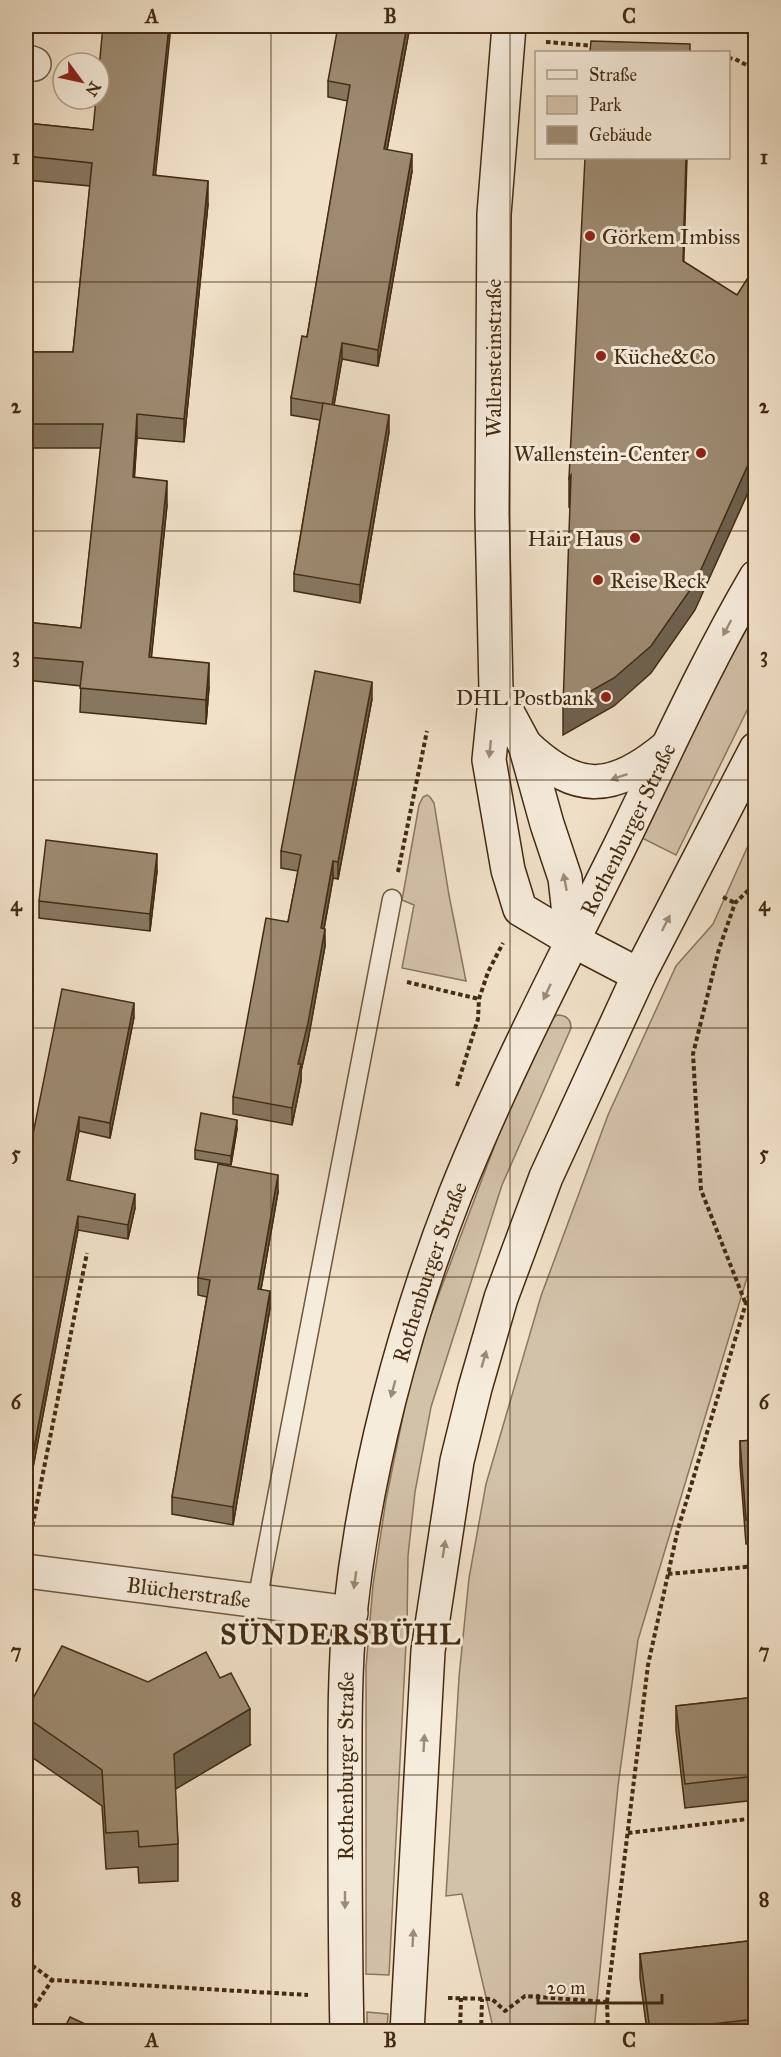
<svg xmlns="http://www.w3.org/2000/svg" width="781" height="2057" viewBox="0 0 781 2057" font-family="'IM FELL Great Primer',serif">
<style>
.green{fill:#d3c2aa;stroke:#8b765e;stroke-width:1.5}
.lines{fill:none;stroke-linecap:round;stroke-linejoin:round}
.lane-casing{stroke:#6e583f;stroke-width:21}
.street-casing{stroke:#6e583f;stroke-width:36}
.secondary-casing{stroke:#432b11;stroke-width:36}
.path{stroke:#432b11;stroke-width:4;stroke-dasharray:4.5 3;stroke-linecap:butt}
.lane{stroke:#f6ecdc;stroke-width:18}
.street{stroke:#f6ecdc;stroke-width:33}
.secondary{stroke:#f6ecdc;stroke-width:33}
.wall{fill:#877761;stroke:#432b11;stroke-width:1.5}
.shaded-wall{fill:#6e614f;stroke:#432b11;stroke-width:1.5}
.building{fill:#9d8a71;stroke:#432b11;stroke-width:1.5}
.oneway{fill:#9c8c76}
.grid{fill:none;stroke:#432b11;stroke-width:1.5;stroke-opacity:0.55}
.poi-dot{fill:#8f2418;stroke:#f6ecdc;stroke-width:2}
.labels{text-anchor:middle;stroke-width:6;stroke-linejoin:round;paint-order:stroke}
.poi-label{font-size:22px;fill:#432b11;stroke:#f6ecdc;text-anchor:start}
.street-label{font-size:22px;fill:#432b11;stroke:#f6ecdc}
.district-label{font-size:28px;font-weight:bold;letter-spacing:1.5px;fill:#432b11;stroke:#f6ecdc}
.neatline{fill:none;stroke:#432b11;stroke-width:2}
.grid-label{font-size:20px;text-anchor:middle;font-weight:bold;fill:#432b11}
</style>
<rect width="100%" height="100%" fill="#f1e1c9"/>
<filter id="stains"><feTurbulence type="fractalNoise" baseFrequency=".00333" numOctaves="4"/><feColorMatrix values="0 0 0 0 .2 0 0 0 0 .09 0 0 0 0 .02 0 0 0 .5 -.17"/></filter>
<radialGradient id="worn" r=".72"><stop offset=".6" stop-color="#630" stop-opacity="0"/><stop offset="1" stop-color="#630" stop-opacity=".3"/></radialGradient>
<!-- green -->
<g class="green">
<path d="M755,614V694L676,855L642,838L712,692Z"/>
<path d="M427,795L430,797L434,803L449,895L466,981L402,968L414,905L402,900L419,805L423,797Z"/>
<path d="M755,830V1251L638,1640L618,1786L594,2031H492V2023L462,1894L446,1896L459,1677L469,1578L486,1484L541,1296L608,1115L676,966L713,924Z"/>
<path d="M557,1015C566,1015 571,1019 571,1028L502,1185L431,1407L415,1492L408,1556L407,1624L389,1975L366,1974V1667L373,1585L386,1500L407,1396L428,1323L511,1102L553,1018Z"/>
<path d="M367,2012L388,2014L387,2031H367Z"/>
</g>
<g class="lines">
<!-- lane casing -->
<g class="lane-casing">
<path id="lane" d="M257,1601L392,899"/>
</g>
<!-- street casing -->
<g class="street-casing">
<g id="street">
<path d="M26,61L34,64"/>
<path id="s1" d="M26,1571L351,1613"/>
</g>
</g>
<!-- secondary casing -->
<g class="secondary-casing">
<g id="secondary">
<path d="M509,26L494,214L492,514L496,691L489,760L508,870L520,909L572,940L639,975"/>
<path d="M496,691L525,745L547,824L565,878L572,940"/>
<path d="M525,745C577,795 613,792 667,747"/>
<path id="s2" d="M347,2032C345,1954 345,1877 345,1800C345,1738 344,1676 350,1614C365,1473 403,1328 455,1195C503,1075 563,961 620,846C664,756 705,664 756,577"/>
<path d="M407,2032L428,1651L457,1461L475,1388L501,1298L546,1177L639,975L756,749"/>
</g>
</g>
<!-- path -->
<g class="path">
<path d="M546,42L595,46"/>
<path d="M728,58L735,59L756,70"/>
<path d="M398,872L427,731"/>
<path d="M723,897L735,903"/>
<path d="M407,982L479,999"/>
<path d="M457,1086L478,1019L479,999L488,972L503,943"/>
<path d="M745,1302L701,1190L693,1054L719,949L735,903L756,883"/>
<path d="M31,1533L87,1253"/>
<path d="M668,1574L756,1566"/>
<path d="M628,1833L756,1818"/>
<path d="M26,1961L52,1980L308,1995"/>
<path d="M448,1998L492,1999L505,2011L525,1996L607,2002"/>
<path d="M26,2020L52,1980"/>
<path d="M460,2032L461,1998"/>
<path d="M481,2032L482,1999"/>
<path d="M608,2032L607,2002L648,1665L678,1529L746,1303L756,1278"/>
</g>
<!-- lane -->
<use href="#lane" class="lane"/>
<!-- street -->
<use href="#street" class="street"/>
<!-- secondary -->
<use href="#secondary" class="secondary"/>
</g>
<!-- wall -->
<g class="wall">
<path d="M410,26L387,150L412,171L378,366L342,359L334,405L389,432L360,603L294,591V574L320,420L291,415V398L307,337L348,101L328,97V81Z"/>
<path d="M26,123L93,130L156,175L208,204L184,442L137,438L134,478L167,505L151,658L209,687L206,724L80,712L81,686L26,680V622L81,628L101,448H26V352H73L90,186L26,180Z"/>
<path d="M372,699L338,879L333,878L324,929L325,946L308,1040L301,1071V1081L292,1125L233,1114V1097L288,922L298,871L281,868V851Z"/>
<path d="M157,871L150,931L39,918V901Z"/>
<path d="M134,1017L110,1138L79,1131L69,1180L135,1208L128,1239L78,1230L27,1499H26V1149H30Z"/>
<path d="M237,1129L231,1165L195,1159V1150Z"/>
<path d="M278,1192L261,1289L270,1308L233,1525L172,1514V1497L207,1297L198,1295V1278Z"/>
<path d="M756,1440V1543L746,1544L740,1465V1441Z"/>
<path d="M756,1697V1800L685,1808L676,1730V1706Z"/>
<path d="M26,1711L250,1745L175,1789L178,1844V1881L139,1883L138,1867L106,1869L102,1806L26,1753Z"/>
<path d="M756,1940V2031H647L640,1978V1954Z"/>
</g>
<!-- shaded-wall -->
<g class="shaded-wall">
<path d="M169,26H171L153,199V175Z"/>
<path d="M407,26H410L384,166V149Z"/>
<path d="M412,154V171L378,366V350Z"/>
<path d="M686,158H687L683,288V261Z"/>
<path d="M208,181V204L184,442V419Z"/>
<path d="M342,343V359L331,422V405Z"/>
<path d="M137,414V438L133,501V477Z"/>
<path d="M389,415V432L360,603V585Z"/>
<path d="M756,447V475L695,610L651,673L614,706L563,735V707Z"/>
<path d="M571,475V503L569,506V478Z"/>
<path d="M167,481V505L149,681V657Z"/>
<path d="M209,663V687L206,724V700Z"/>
<path d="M372,682V699L338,879V862Z"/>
<path d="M157,854V871L150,931V914Z"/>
<path d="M333,861V878L321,945V928Z"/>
<path d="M325,929V946L308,1040L301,1071V1081L292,1125V1108L298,1064Z"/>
<path d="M134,1003V1017L110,1138V1123Z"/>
<path d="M79,1117V1131L67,1194V1180Z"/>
<path d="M237,1120V1129L231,1165V1156Z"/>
<path d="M278,1175V1192L258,1306V1289Z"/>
<path d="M135,1194V1208L128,1239V1225Z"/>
<path d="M78,1216V1230L27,1499V1485Z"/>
<path d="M270,1291V1308L233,1525V1507Z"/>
<path d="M250,1709V1745L174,1790V1754Z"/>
</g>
<!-- building -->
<g class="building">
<path d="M103,26H169L153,175L208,181L184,419L137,414L133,477L167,481L149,657L209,663L206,700L80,688L83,662L26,657V622L81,628L103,424H26V352H73L92,163L26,156V123L93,130L96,99H99V68Z"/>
<path d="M338,26H407L384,149L412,154L378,350L342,343L332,405L291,398L302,336L307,337L350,85L328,81Z"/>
<path d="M591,41L690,44V52H590Z"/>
<path d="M585,158H686L683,261L737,295L756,265V447L695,583L651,646L614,678L563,707L571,475L569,478Z"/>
<path d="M323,403L389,415L360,585L294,574Z"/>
<path d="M315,671L372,682L338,862L333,861L321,928L325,929L308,1023L298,1064H301L292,1108L233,1097L266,918L288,922L301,855L281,851Z"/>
<path d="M46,840L157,854L150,914L39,901Z"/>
<path d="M62,989L134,1003L110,1123L79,1117L67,1180L135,1194L128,1225L78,1216L27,1485L26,1484V1149H30Z"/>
<path d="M201,1113L237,1120L231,1156L195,1150Z"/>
<path d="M218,1164L278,1175L258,1289L270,1291L233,1507L172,1497L210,1280L198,1278Z"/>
<path d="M756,1440V1519L746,1520L740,1441Z"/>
<path d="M62,1646L148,1682L206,1652L220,1678L231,1673L250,1709L174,1754L178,1844L139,1847L138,1831L106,1833L102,1770L26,1717V1711Z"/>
<path d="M756,1697V1776L685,1784L676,1706Z"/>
<path d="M756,1940V2019L650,2031L640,1954Z"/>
<path d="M70,2017L100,2031H63Z"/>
</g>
<!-- one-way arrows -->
<defs><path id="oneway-solid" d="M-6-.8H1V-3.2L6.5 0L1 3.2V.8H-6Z" transform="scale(1.5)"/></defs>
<g class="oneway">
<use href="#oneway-solid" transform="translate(727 628) rotate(118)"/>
<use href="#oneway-solid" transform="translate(490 749) rotate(96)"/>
<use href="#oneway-solid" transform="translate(619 777) rotate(161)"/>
<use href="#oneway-solid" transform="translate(565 882) rotate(-101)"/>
<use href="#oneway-solid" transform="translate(666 923) rotate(-63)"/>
<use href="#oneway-solid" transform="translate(547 992) rotate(115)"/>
<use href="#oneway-solid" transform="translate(484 1359) rotate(-74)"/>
<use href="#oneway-solid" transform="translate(393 1389) rotate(105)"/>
<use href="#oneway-solid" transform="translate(444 1549) rotate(-81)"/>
<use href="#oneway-solid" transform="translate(355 1580) rotate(98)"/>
<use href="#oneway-solid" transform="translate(424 1743) rotate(-87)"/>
<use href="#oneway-solid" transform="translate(345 1900) rotate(90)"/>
<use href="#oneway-solid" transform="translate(413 1938) rotate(-87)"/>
</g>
<!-- grid -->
<path class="grid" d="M271,26V2032M510,26V2032M26,282H756M26,531H756M26,780H756M26,1028H756M26,1277H756M26,1526H756M26,1775H756"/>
<!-- markers -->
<g class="poi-dot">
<circle cx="590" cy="236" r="6"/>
<circle cx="601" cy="356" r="6"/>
<circle cx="701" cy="453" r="6"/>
<circle cx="635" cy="538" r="6"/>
<circle cx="598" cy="580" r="6"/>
<circle cx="606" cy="697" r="6"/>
</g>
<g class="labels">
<!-- poi labels -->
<g class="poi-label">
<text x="602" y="244">Görkem Imbiss</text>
<text x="613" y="364">Küche&amp;Co</text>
<text x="689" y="461" text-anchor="end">Wallenstein-Center</text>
<text x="623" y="546" text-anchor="end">Hair Haus</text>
<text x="610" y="588">Reise Reck</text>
<text x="594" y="705" text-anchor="end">DHL Postbank</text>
</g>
<!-- street labels -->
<g class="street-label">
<text transform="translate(493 358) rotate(-90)" y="8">Wallensteinstraße</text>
<text dy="8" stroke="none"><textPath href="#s2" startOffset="1256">Rothenburger Straße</textPath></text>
<text dy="8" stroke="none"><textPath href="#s2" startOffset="770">Rothenburger Straße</textPath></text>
<text dy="8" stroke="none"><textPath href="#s1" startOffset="164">Blücherstraße</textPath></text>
<text dy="8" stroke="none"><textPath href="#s2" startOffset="266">Rothenburger Straße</textPath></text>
</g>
<!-- district labels -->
<g class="district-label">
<text x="341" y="1644">SÜNDERSBÜHL</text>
</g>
</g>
<!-- margin -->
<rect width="781" height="2057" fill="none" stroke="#f1e1c9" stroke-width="66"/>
<!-- legend -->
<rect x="535" y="51" width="195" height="108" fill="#f6ecdc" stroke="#ae9f8b" stroke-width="1.5"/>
<rect x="547" y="70" width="30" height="9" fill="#f6ecdc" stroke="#ae9f8b" stroke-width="1.5"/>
<text x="589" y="81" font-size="18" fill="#432b11">Straße</text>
<rect x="547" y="96" width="30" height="18" fill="#d3c2aa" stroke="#ae9f8b" stroke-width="1.5"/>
<text x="589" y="111" font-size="18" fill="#432b11">Park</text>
<rect x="547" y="126" width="30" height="18" fill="#9d8a71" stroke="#ae9f8b" stroke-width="1.5"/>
<text x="589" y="141" font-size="18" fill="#432b11">Gebäude</text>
<!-- north arrow -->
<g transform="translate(81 81) rotate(123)"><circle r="28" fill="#f6ecdc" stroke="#ae9f8b" stroke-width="1.5"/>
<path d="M0-4.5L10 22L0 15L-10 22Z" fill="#8f2418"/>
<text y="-9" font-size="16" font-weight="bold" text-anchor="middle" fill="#432b11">N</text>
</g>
<!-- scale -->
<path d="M538 1994v9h124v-9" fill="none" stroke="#432b11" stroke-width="3"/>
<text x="547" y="1994" font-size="18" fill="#432b11" stroke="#f6ecdc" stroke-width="4.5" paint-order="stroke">20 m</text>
<rect x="33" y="33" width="715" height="1991" class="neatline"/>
<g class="grid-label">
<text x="152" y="23">A</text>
<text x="390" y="23">B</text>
<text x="629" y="23">C</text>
<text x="16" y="164">1</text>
<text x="764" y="164">1</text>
<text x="16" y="413">2</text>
<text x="764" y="413">2</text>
<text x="16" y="662">3</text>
<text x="764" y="662">3</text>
<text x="16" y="911">4</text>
<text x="764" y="911">4</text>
<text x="16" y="1160">5</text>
<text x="764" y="1160">5</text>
<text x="16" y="1409">6</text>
<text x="764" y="1409">6</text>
<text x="16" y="1658">7</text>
<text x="764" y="1658">7</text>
<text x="16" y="1906">8</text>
<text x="764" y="1906">8</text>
<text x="152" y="2047">A</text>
<text x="390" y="2047">B</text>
<text x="629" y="2047">C</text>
</g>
<rect width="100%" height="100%" filter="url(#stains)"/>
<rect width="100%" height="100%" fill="url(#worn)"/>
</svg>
